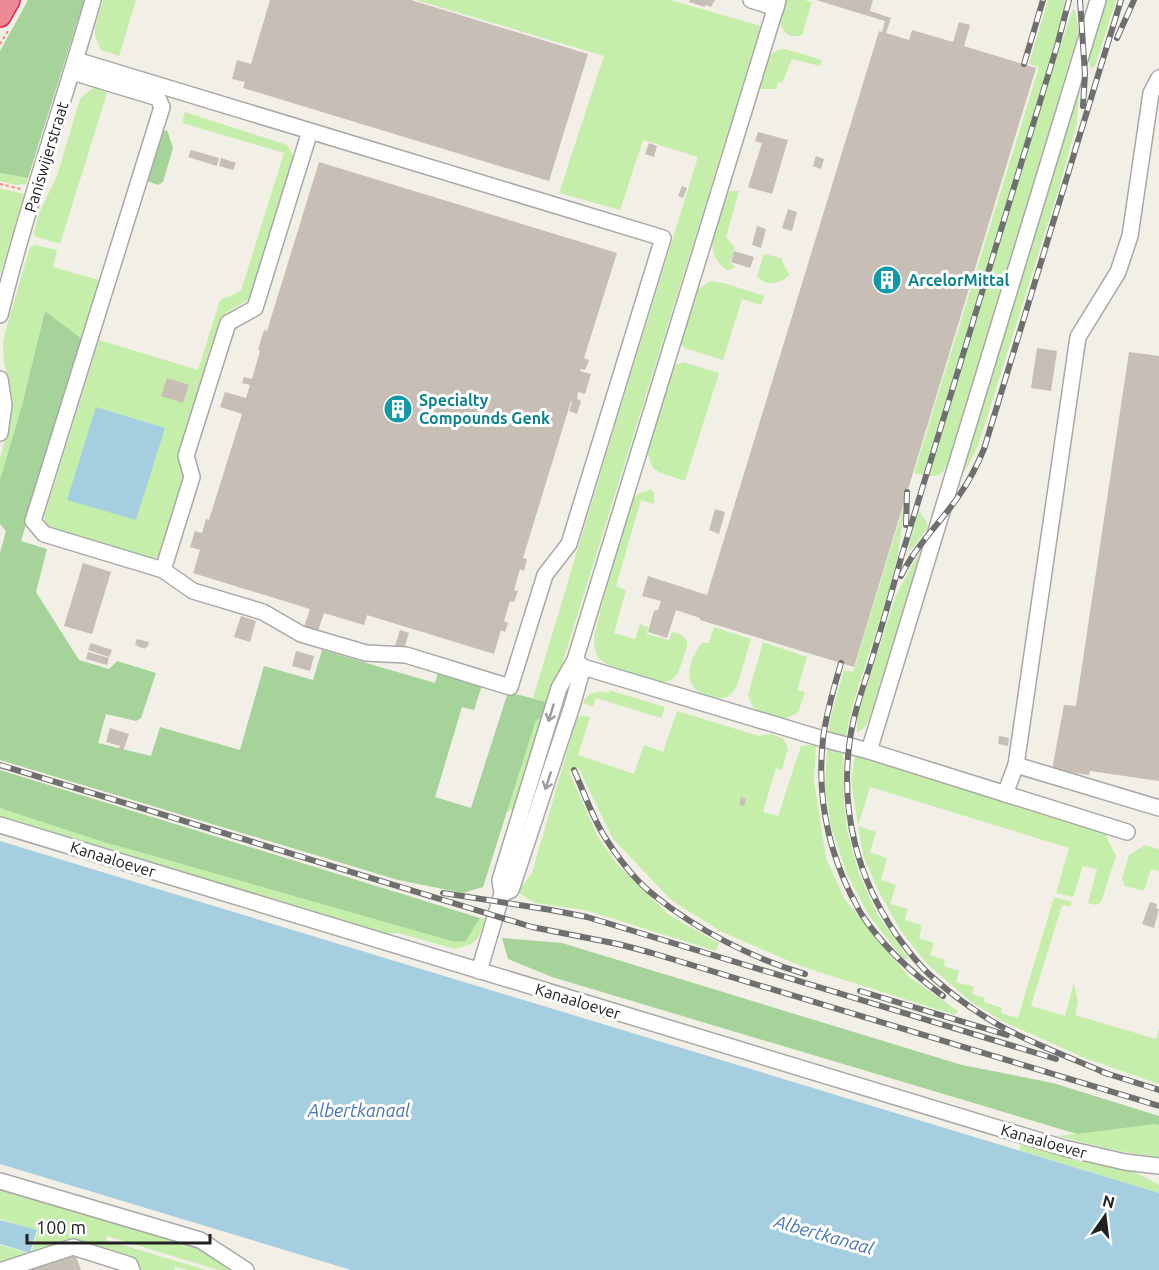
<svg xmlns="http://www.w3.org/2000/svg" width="1159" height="1270" viewBox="0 0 1159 1270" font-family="Ubuntu,sans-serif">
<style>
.grass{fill:#c6eeab}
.forest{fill:#a5d39a}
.water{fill:#a5cee1}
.building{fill:#c7beb6}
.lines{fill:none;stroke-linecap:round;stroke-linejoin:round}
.minor-casing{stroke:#a8a8a8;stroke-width:18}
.highway-casing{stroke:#e51e50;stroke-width:24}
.path{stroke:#ff876b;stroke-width:2;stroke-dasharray:3 3;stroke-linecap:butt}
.minor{stroke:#fff;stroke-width:15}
.highway{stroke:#ec8b95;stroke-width:21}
.rail-casing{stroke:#6f6f6f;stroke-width:6}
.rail{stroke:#fff;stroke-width:4;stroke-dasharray:11;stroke-linecap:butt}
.oneway{stroke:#9b9b9b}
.labels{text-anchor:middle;stroke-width:6;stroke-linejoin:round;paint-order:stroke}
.street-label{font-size:16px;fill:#212121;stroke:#fff}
.culture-label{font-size:16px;font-weight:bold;fill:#0d838f;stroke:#fff;text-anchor:start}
.water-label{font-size:18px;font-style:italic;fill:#4675b7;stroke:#fff}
</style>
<rect width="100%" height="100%" fill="#f2efe7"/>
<!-- grass -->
<g class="grass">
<path d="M103,0H136L119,56L101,50L95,36V28Z"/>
<path d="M416,0H670L761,26L550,703L533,698L616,422L698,157L643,140L620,210L559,193L604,56Z"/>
<path d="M784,0H804L812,2L802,35C788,40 778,29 780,15C781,10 783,5 784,0Z"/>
<path d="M1048,0H1065L1060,26L923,475L914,473L1039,67L1029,64Z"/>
<path d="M1106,0H1116L1095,66L1091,69L1088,54Z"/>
<path d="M1073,9L1075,11L1079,31L948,462C943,473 942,476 929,476L1054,65Z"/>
<path d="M785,49L822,60L820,66L792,59L782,83L778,82L776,89H757L766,58L777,50Z"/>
<path d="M1081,74L1077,122L1060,185L978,446L967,468L958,479Z"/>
<path d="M96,88L107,93L60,244L37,237L33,234L40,211L57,176L80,99L91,89Z"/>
<path d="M185,112L287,145L294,157L250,299L226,313L180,461L184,477L159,554L156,558L148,559L48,528L44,517L99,340L198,370L220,300L241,291L284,153L182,123Z"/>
<path d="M0,173L28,178L26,184L16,185L0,181Z"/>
<path d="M0,188L24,194L0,275Z"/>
<path d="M731,191H739L726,237L732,245L735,246L730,263L735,266L733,269L727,270C699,252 718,218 726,194Z"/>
<path d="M35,245L57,250L53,267L99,280L82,339L45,311L22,405L0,480V458L12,414L10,386L4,362L3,342L6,329L30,247Z"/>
<path d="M764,254L781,258L789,275C781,284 766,287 757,276Z"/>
<path d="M710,281L724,283L764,296L761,305L742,299L723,360L684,348L680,341L695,292Z"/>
<path d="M683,362L719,373L685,481L661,473L653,468L647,453L672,366Z"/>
<path d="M651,489L654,493V504L641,500L616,586L626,590L614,633L635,639L640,624L648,627L647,634L669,640L672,632C678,633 685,635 687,643C688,648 685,653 683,658C679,672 675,684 658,682C644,677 609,669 600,659C594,653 594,643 594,636L623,523L631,501L638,494Z"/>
<path d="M903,509C901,586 860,661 846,736L843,737L829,734V723L844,670L853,672Z"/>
<path d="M919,510L928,525L926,530L911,550L908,549Z"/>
<path d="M921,552L870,717L865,727L857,733V717L895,598L912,565Z"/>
<path d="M714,627L751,639L737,686C729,699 724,700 709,696C681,689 687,661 702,643H709Z"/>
<path d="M763,642L807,657L797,690L805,692L799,710L796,714L783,719L758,712L753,707L748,695Z"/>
<path d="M609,690L665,707L661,718L596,698L593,707L583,703C588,692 597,690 609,693Z"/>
<path d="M677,711L759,736L772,734L784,739L788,749L782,770L776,768L763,812L778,816L801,746L808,745L816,746L814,780L826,858L845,900L909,977L958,1011L955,1015L803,967L722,932L671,900L613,839L578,767L569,772L598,837L616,863L669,915L719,943L716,951L585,910L535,903L517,892L532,873L577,717L583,716L590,717L578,755L634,774L644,745L663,752Z"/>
<path d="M546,716L518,806L506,813L536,720Z"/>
<path d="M827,749L843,754L844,803L847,830L859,874L877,914L909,959H903L868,914L847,874L831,827L825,786Z"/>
<path d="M855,756L1092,828L1105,834L1116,856L1101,902L1096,905L1088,903L1097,869L1083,866L1073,897L1056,893L1069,848L870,787L858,826L876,832L870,852L887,858L881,880L896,885L890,904L908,909L905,920L922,925L919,938L934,943L930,955L945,960L944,966L959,971L956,982L974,987L972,994L985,998L984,1002L1002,1008L1001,1013L1018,1018L1054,897L1072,902L1070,907L1062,905L1031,1006L1065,1016L1074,983L1078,1002L1075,1015L1156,1039L1159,1029V1084L1082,1057L1002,1021L970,1001L927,964L901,931L879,892L863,856L851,780Z"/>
<path d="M0,808L97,840L455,942L466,941L480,918L486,919L478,938L471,944L455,949L398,933L387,934L0,816Z"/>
<path d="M1145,845L1159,849V871L1151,869L1144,891L1125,886L1122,878L1129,855Z"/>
<path d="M1155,1124L1159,1125V1158L1109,1149L1058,1136Z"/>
<path d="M1021,1143L1078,1161L1131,1170L1159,1185V1193L1019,1150Z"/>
<path d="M0,1186L203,1248L237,1270H218L107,1236L106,1240L206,1270H186L175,1267L174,1270H137L56,1250L54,1244L50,1246L51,1251L0,1268V1245L31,1254L38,1231L0,1219Z"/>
</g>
<!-- forest -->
<g class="forest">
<path d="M28,0H84L28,178L0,173V51Z"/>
<path d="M167,130L173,148L163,182L158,185L147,181L162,132Z"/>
<path d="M45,311L82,339L21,541L47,549L36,592L79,660L109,669L117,661L156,673L141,718L136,721L106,714L98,743L151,756L160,727L240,750L264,666L313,680L322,650L435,683L439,669L483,682L474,710L462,707L435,797L471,808L508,692L550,703L546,716L536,720L483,887L463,893L398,880L0,760V553L6,531L0,524V480L22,405Z"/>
<path d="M0,770L480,918L466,941L455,942L97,840L0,808Z"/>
<path d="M502,938L562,943L962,1065L1053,1083L1159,1116V1125L1155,1124L1077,1134L552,977L508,959Z"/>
</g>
<!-- water -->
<g class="water">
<path d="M96,407L165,428L136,520L67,500Z"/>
<path d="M0,841L1159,1193V1270H351L0,1164Z"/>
<path d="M0,1220L37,1230L30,1253L0,1244Z"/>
</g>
<!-- building -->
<g class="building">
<path d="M270,0H411L588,54L549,181L243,88L245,82L232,79L237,60L251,64Z"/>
<path d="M690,0H715L711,7L705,5V7L689,2Z"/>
<path d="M816,0H873L870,11L891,18L886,33L909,40L912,30L953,42L959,22L970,25L964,46L1036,68L854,667L700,620V618L676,610L667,638L648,632L654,611L658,610L661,601L642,596L648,576L707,595L879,31L882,32L885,21Z"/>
<path d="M758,132L788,140L772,194L748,187L762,143L755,141Z"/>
<path d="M649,143L657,146L654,157L645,154Z"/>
<path d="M191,150L219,158L217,166L188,157Z"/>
<path d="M816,156L824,159L821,169L813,166Z"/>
<path d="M221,158L236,163L233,170L219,166Z"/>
<path d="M319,162L617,253L584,358L589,360L585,370L581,369L580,371L591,374L585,394L578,392L577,399L581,401L577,414L569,411L572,402L571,401L523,558L527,559L524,571L520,569L514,590L518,591L514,602L510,601L504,621L508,623L505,632L501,630L494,654L367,615L364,625L324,613L317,634L303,630L310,609L193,573L200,550L190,547L195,531L202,533L206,519L209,520L242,414L220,407L225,392L246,398L250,385L242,383L244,377L252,379L260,351L258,350L264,330L267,331Z"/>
<path d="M682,186L687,188L683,198L678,196Z"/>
<path d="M788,209L797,212L792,231L782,228Z"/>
<path d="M757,226L766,229L761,248L752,245Z"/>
<path d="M734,251L754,257L750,268L731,262Z"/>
<path d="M1037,348L1057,351L1051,391L1031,388Z"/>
<path d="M1129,352L1159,356V781L1090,771L1089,775L1052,770L1064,705L1076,706Z"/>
<path d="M167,378L189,385L183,403L161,396Z"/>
<path d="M715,509L725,512L719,534L709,530Z"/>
<path d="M83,563L111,572L92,634L64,626Z"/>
<path d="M241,616L256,621L250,642L234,637Z"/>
<path d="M400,630L409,633L404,649L395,646Z"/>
<path d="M137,639L149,642L147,648L145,647V649L137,646V645L135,644Z"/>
<path d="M91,643L112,650L109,657L88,650Z"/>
<path d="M296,651L314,656L310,671L292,666Z"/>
<path d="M88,652L109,658L107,665L86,659Z"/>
<path d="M110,728L129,734L123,751L118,750L120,746L106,742Z"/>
<path d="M999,736L1009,738L1008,746L998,744Z"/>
<path d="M741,797L746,799L744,806L739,805Z"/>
<path d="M1150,902L1157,904L1156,908L1159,909L1154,928L1142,924Z"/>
<path d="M74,1251L81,1270H20Z"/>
</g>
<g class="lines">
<!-- minor casing -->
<g class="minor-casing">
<g id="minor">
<path d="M751,0L776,8"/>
<path d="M76,60L663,238L569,544L545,575L510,687L406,655L366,653L301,634L263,612L193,591L163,570L192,477L186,456L228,323L255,308L310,131"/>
<path d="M72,72L158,98L162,107L33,521L44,534L163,570"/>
<path d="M0,315C26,209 63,105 93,0"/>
<path d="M0,379L4,405L0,433"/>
<path d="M583,667L823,739L869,751L1127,832"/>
<path d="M869,751L1098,0"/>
<path d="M1016,765L1159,808"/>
<path d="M1005,794L1016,765L1078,337L1118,272L1130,236L1151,93L1159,78"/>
<path d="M0,825L1064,1148L1125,1162L1159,1166"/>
<path d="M502,894L511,890L572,706L583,667L575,660L778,0"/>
<path d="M479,971L502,894L500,880L559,688L575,660"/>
<path d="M0,1181L200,1240L246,1270"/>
<path d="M3,1270L73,1247L130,1265L132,1270"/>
</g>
</g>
<!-- highway casing -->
<g class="highway-casing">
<path id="highway" d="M0,16L9,0"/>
</g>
<!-- path -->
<g class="path">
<path d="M0,44L8,31"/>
<path d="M0,184L21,189"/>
</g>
<!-- minor -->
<use href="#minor" class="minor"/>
<!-- highway -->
<use href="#highway" class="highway"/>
<!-- rail casing -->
<g class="rail-casing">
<g id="rail">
<path d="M1069,0L1057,46L901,558C892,592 882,625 872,659C863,688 852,717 849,747C841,813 858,878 895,933C905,947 917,963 930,975C952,995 978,1014 1004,1028C1038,1046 1074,1059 1108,1074"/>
<path d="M1080,0L1085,74L1083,106"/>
<path d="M1117,38L1134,0"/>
<path d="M1024,64L1043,0"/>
<path d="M906,525L907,492"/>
<path d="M901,576C917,543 943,521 962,491C971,478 978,463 984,449L1121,0"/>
<path d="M841,663C834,688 826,713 823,739C817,793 827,846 851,895C855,901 858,909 862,915C883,947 912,973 943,996"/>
<path d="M0,765L532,927L618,944L652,953L1159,1106"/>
<path d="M574,770C585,795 594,822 610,845C622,863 638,883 655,896C697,930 754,959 805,974"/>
<path d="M443,893L551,910L587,917L1056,1059"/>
<path d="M860,991L1007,1035"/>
<path d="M1102,1072L1159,1090"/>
</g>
</g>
<!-- rail -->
<use href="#rail" class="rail"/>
</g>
<!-- one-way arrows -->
<defs><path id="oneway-shaft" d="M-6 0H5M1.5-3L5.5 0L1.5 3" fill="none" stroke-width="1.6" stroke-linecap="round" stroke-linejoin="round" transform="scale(1.5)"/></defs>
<g class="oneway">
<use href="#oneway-shaft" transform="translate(551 713) rotate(107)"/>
<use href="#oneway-shaft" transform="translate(548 781) rotate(108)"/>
</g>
<!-- icons -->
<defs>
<g id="building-disc" transform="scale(1.5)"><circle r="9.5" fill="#0f9aa8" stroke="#fff"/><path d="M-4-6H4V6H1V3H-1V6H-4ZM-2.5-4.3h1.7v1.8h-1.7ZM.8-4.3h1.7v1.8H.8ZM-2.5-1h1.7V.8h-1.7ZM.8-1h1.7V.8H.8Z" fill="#fff"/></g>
</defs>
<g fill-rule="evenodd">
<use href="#building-disc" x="887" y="280"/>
<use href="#building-disc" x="398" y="409"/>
</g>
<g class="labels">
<!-- street labels -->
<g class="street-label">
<text transform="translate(46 157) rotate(-73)" y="6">Paniswijerstraat</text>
<text transform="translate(113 859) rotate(17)" y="6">Kanaaloever</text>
<text transform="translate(578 1001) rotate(17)" y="6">Kanaaloever</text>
<text transform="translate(1044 1141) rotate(16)" y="6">Kanaaloever</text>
</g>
<!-- culture labels -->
<g class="culture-label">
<text x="908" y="286">ArcelorMittal</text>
<text x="419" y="406">Specialty<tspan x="419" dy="18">Compounds Genk</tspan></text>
</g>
<!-- water labels -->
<g class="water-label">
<text x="359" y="1117">Albertkanaal</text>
<text transform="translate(824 1235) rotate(16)" y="6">Albertkanaal</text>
</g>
</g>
<!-- north arrow -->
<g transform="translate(1105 1216) rotate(14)" stroke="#ffffff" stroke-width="4.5" paint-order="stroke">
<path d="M0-4.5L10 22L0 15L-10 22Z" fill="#212121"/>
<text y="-9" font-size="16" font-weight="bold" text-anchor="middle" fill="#212121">N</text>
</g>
<!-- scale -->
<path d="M27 1234v9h183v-9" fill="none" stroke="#212121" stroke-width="3"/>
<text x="36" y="1234" font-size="18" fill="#212121" stroke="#ffffff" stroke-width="4.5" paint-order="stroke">100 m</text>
</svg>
